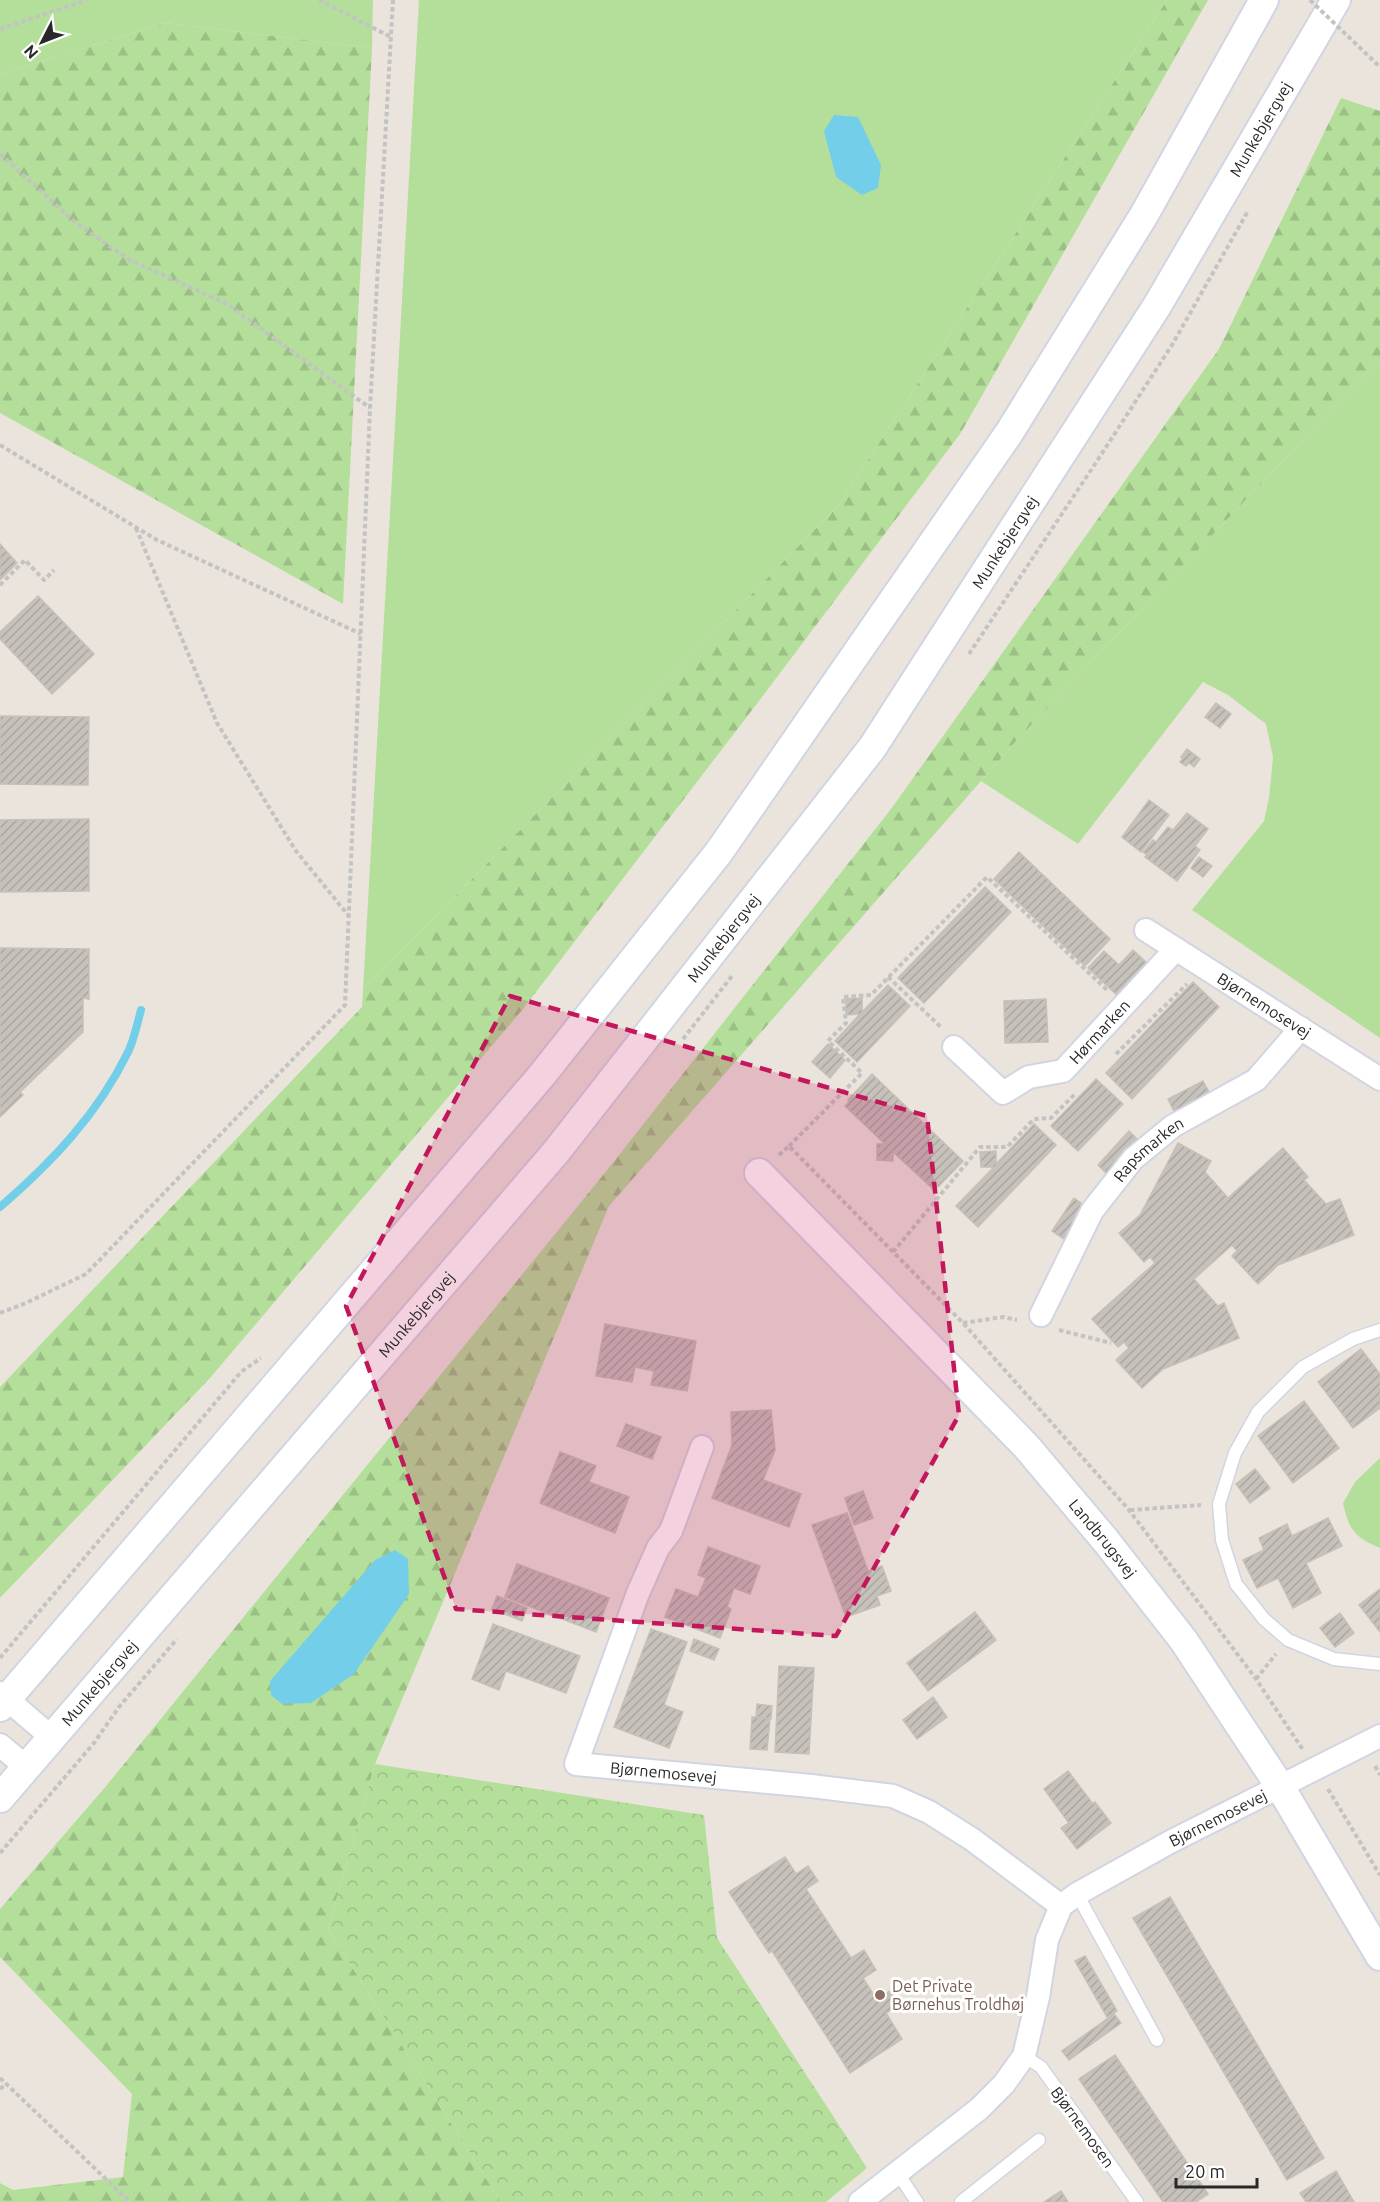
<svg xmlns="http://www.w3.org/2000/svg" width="1380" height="2202" viewBox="0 0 1380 2202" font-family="Ubuntu,sans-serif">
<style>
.grass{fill:#b4df9a}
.forest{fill:url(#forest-firs)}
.park{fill:url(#park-crowns)}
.water{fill:#73cee9}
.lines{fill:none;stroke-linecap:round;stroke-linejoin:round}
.stream{stroke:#73cee9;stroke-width:8}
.building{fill:url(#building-hatch);stroke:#c6c0b5;stroke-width:1.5}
.service-casing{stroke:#d1d5e2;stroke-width:15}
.minor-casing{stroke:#d1d5e2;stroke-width:26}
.tertiary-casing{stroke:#d1d5e2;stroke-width:32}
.path{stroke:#c3c3c3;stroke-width:4;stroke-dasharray:4.5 3;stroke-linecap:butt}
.service{stroke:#fff;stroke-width:12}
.minor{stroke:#fff;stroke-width:22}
.tertiary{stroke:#fff;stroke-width:28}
.path-bridge{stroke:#c3c3c3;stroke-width:4;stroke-dasharray:4.5 3;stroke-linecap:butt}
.marked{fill:#c2185b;fill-opacity:0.2;stroke:#c2185b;stroke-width:4.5;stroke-dasharray:12 8;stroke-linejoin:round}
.education-dot{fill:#8d6e63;stroke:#fff;stroke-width:2}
.labels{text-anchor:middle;stroke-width:6;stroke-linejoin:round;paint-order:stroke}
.street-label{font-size:16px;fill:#292929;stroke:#fff}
.education-label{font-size:16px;fill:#785e54;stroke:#fff;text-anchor:start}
</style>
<defs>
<pattern id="forest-firs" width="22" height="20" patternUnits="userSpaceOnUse" patternTransform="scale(1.5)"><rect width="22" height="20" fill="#b4df9a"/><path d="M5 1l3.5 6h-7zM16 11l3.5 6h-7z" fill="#9bbf85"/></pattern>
<pattern id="park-crowns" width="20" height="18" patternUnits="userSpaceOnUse" patternTransform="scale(1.5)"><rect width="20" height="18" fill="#b4df9a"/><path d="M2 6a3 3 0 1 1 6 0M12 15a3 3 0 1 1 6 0" fill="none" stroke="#9bbf85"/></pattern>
<pattern id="building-hatch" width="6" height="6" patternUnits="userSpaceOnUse" patternTransform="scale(1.5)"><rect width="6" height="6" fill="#c6c1bb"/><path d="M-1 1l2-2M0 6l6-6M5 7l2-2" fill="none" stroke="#aaa6a1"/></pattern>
</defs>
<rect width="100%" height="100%" fill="#ebe4dc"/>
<!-- grass -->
<g class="grass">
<path d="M0,0H373L372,48L165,23L0,74Z"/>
<path d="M419,0H1167L839,505L363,990Z"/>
<path d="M1380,359V1038L1192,910L1264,821L1269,798L1273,757L1266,724L1228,695L1203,682L1078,844L981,781L1016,741Z"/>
<path d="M1380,1458V1548C1354,1537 1349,1530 1343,1503L1355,1482Z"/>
</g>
<!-- forest -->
<g class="forest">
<path d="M1167,0H1208L960,434L762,697L523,1009L210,1378L0,1598V1387L362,1007L363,990L839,505Z"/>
<path d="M165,23L372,48L343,604L0,413V74Z"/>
<path d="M1341,98L1380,111V359L1016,741L609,1206L375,1764L328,1929L501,2202H0V2183L13,2190L123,2177L132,2094L0,1957V1909L107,1785L612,1164L891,809L1219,349Z"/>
</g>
<!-- park -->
<path class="park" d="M375,1764L704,1815L717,1938L867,2168L826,2202H501L328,1929Z"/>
<!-- water -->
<g class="water">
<path d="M834,115L858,117L881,165L878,188L862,195L836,177L824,131Z"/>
<path d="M395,1550L408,1559L409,1594L354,1674L311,1703L282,1704L271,1695L270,1681L375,1560Z"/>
</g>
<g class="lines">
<!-- stream -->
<path class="stream" d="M0,1207C51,1163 97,1115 127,1054C134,1041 137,1024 141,1010"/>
</g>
<!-- building -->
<g class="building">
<path d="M0,544L17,563L0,580Z"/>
<path d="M38,596L94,654L52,694L0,639V632Z"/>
<path d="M1216,703L1231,714L1220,728L1205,717Z"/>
<path d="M0,716L89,717L88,785L0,784Z"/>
<path d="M1187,749L1200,759L1194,767L1189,763L1186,766L1180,762L1183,758L1181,757Z"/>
<path d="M1149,800L1169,815L1141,852L1122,837Z"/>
<path d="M1187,813L1208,829L1195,846L1200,850L1177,881L1145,857L1147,855L1143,852L1153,840L1156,842L1168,827L1173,830Z"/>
<path d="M89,819V891L0,892V820Z"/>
<path d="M1019,852L1110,939L1085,966L994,879Z"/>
<path d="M1199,857L1212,866L1203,877L1191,868Z"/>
<path d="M985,887L1011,912L924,1003L898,978Z"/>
<path d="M0,948L89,949V999L83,998V1032L20,1092L23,1095L0,1117Z"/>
<path d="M1133,950L1150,966L1120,998L1088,968L1104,951L1119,965Z"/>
<path d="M1193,982L1219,1007L1132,1099L1106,1073Z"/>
<path d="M888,985L910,1006L857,1062L835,1041L860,1014L846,1015V999L862,998V1012Z"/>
<path d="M1046,999L1048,1042L1005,1043L1004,1001Z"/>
<path d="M828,1044L845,1060L830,1078L812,1062Z"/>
<path d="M872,1074L963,1161L938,1187L936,1185L933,1189L893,1152V1161L877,1160V1144H885L845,1106L849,1102L848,1100Z"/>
<path d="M1096,1079L1123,1104L1078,1151L1051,1126Z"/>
<path d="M1203,1081L1210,1094L1174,1111L1168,1099Z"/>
<path d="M1034,1124L1056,1145L978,1227L956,1206L994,1167H981L980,1152L996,1151V1164Z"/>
<path d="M1129,1131L1139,1141L1108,1175L1098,1165Z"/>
<path d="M1178,1143L1211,1161L1205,1172L1228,1198L1283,1148L1308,1177L1304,1180L1326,1204L1340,1199L1354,1235L1278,1265L1258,1284L1232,1256L1237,1251L1232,1245L1194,1279L1218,1306L1224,1303L1239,1338L1163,1369L1142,1388L1116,1360L1129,1348L1124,1342L1118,1347L1092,1319L1155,1263L1150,1257L1144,1262L1119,1233L1140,1215Z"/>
<path d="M1074,1198L1085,1206L1064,1239L1052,1231Z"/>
<path d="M605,1324L696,1341L687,1391L651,1385L654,1371L635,1367L632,1382L596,1376Z"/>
<path d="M1361,1349L1380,1374V1408L1353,1428L1318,1382Z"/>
<path d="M1304,1401L1339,1448L1293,1483L1258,1436Z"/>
<path d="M771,1410L775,1450L763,1480L801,1494L789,1527L712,1498L732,1445L731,1412Z"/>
<path d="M626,1424L661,1437L652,1459L617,1446Z"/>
<path d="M560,1452L596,1466L589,1482L629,1497L615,1533L540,1503Z"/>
<path d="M1255,1469L1270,1488L1250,1503L1236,1484Z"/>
<path d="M863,1491L873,1518L854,1525L845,1498Z"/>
<path d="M847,1513L868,1571L882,1566L891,1591L877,1596L880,1605L846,1617L812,1525Z"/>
<path d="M1328,1518L1342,1546L1306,1563L1321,1593L1293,1608L1278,1578L1257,1588L1243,1560L1264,1550L1259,1538L1287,1524L1292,1536Z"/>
<path d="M708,1547L760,1566L750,1594L734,1588L727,1607L731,1609L720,1638L665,1617L676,1589L698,1597L706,1578L698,1575Z"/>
<path d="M517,1564L609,1598L596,1632L505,1597Z"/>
<path d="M1380,1589V1632L1359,1605Z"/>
<path d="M497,1596L527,1608L522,1621L492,1609Z"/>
<path d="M975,1612L996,1640L928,1691L907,1663Z"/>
<path d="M1340,1613L1354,1633L1335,1647L1320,1628Z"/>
<path d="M493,1624L580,1656L566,1693L506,1671L499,1690L472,1679Z"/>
<path d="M651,1629L687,1642L664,1705L683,1712L669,1748L614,1727Z"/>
<path d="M694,1639L719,1649L714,1660L690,1651Z"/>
<path d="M779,1666L814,1668L809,1754L775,1752Z"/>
<path d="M933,1697L947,1717L917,1739L903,1720Z"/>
<path d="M757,1704L772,1706L771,1719L756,1717Z"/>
<path d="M752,1717L770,1719L767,1750L750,1749Z"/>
<path d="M1068,1771L1093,1804L1095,1802L1111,1823L1077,1849L1061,1828L1069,1823L1044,1789Z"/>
<path d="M785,1857L796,1874L808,1866L818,1881L806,1889L851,1958L864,1950L876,1970L863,1978L877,2000L890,1991L899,2005L886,2013L902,2039L850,2073L772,1951L769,1953L729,1892Z"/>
<path d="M1170,1897L1324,2158L1287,2180L1133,1918Z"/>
<path d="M1085,1956L1117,2011L1107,2017L1075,1961Z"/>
<path d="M1114,2014L1121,2023L1069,2060L1062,2051Z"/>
<path d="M1115,2055L1208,2194L1196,2202H1163L1079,2079Z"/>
<path d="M1336,2171L1354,2202H1306L1300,2193Z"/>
<path d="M1061,2191L1068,2202H1044Z"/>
</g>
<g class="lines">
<!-- service casing -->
<g class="service-casing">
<g id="service">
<path d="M1380,1330L1353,1339L1303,1367L1258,1412L1235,1453L1219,1504L1222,1540L1236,1584L1264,1619L1288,1640L1334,1659L1380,1664"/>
<path d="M1077,1894L1157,2040"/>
<path d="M1024,2056L1041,2067L1137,2202"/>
<path d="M897,2172L917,2202"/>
<path d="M961,2202L1039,2140"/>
</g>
</g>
<!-- minor casing -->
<g class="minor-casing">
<g id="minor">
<path id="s1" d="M1146,930L1380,1079"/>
<path id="s2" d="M954,1047L1003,1093L1029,1077L1063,1071L1176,949"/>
<path id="s3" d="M1041,1315L1092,1211L1133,1159L1173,1126L1256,1080L1301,1028"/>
<path id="s4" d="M702,1447L671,1531L658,1548L638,1593L576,1764L811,1786L893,1796L929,1812L973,1840L1061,1906"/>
<path d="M0,1693L51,1737"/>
<path d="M0,1745L26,1767"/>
<path id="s5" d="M860,2202L979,2109L1004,2084L1024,2056L1038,1997L1047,1940L1061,1906L1077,1894L1170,1842L1380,1736"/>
</g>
</g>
<!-- tertiary casing -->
<g class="tertiary-casing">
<g id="tertiary">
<path id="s6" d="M759,1173L1026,1446L1106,1541L1184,1641L1279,1785L1380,1956"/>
<path d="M0,1707L542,1075L719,852L1009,433L1144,215L1264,0"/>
<path id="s7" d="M0,1798L556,1152L872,748L1157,306L1336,0"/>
</g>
</g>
<!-- path -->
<g class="path">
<path d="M319,0L391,37"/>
<path d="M0,29L87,0"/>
<path d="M0,154L75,222L128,259L227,304L370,408"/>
<path d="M0,445L157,540L361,634"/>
<path d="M136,528L217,723L296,851L348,915"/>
<path d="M0,585L25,560L44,580L54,570"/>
<path d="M969,654L1097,461L1172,345L1248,211"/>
<path d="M888,977L942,1028"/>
<path d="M683,1039L732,976"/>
<path d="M1116,1054L1187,984"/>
<path d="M789,1146L862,1073L828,1041L846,1023L843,997L871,995L987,877L1107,990"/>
<path d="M779,1155L789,1146L963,1323L1129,1510L1256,1679L1303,1750"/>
<path d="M893,1252L980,1147H1007L1034,1119L1051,1118L1076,1093"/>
<path d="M0,1313L26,1303L86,1274L345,1005L370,408L393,0"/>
<path d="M963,1323L1003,1317L1017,1320"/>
<path d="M1059,1330L1111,1343"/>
<path d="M1130,1510L1201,1505"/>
<path d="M0,1658L241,1372L261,1358"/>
<path d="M1256,1679L1276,1654"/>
<path d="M1375,1766L1380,1775"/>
<path d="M1328,1789L1380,1875"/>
<path d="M0,1853L94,1743L119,1707L177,1639"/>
<path d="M0,2078L130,2202"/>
<path d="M0,2089L6,2084"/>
</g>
<!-- service -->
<use href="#service" class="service"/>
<!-- minor -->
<use href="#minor" class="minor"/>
<!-- tertiary -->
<use href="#tertiary" class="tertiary"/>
<!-- path-bridge -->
<path class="path-bridge" d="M1310,0L1380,67"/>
</g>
<!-- marked area -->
<path class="marked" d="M510,996L927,1116L959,1415L836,1636L456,1609L346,1306Z"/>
<!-- markers -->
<circle class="education-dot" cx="880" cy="1995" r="6"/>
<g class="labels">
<!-- street labels -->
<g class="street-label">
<text dy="6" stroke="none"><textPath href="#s7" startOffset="2096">Munkebjergvej</textPath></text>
<text dy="6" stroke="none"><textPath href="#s7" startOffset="1610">Munkebjergvej</textPath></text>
<text dy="6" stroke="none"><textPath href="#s7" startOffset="1124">Munkebjergvej</textPath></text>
<text dy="6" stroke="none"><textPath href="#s1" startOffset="140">Bjørnemosevej</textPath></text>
<text dy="6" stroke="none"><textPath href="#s2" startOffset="186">Hørmarken</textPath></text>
<text dy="6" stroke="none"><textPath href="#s3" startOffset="200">Rapsmarken</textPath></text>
<text dy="6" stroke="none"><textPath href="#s7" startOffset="638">Munkebjergvej</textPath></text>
<text dy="6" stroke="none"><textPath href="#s6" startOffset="502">Landbrugsvej</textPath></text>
<text dy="6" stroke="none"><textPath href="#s7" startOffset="152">Munkebjergvej</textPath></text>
<text dy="6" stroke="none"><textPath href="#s4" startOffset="430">Bjørnemosevej</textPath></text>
<text dy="6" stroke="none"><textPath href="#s5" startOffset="556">Bjørnemosevej</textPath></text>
<text transform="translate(1083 2127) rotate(54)" y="6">Bjørnemosen</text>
</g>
<!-- education labels -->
<g class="education-label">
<text x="892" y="1992">Det Private<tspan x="892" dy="18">Børnehus Troldhøj</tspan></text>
</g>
</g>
<!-- north arrow -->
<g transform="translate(42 42) rotate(228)" stroke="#ffffff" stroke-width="4.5" paint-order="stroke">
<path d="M0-4.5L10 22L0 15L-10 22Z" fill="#292929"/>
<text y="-9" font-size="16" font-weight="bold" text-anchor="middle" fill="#292929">N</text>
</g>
<!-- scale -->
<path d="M1176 2178v9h81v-9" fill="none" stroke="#292929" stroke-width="3"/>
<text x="1185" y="2178" font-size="18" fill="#292929" stroke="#ffffff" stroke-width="4.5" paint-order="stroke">20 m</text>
</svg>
